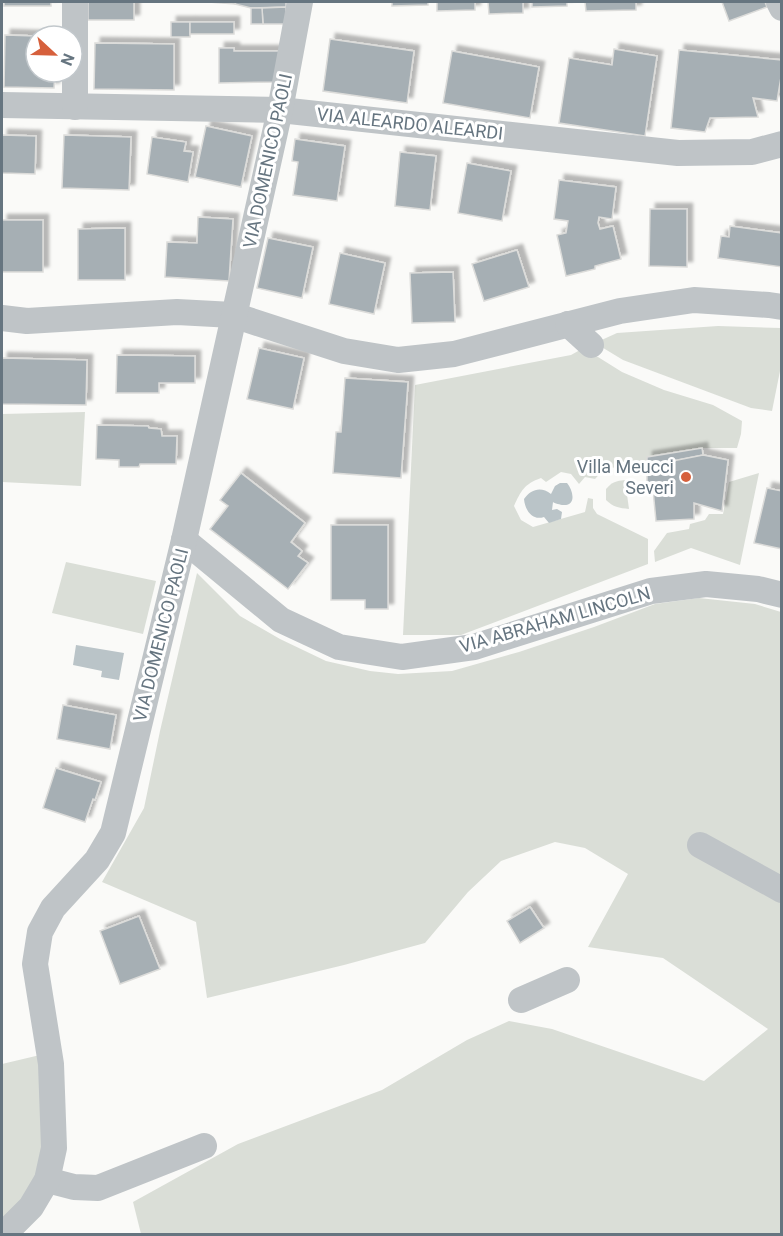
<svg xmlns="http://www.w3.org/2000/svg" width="783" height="1236" viewBox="0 0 783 1236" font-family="Roboto,sans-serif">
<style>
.green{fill:#daded7}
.water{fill:#bac4c8}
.building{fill:#a6afb4;stroke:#dcdcda;stroke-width:1.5;filter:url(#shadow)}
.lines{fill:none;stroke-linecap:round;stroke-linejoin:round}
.minor{stroke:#bfc4c7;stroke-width:26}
.poi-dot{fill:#d6603c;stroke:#fff;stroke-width:2}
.labels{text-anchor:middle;stroke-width:6;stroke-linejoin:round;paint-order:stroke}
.street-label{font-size:18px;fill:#667580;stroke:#fff}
.poi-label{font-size:18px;fill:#667580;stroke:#fff;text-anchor:end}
</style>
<defs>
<filter id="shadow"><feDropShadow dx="5.5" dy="-5.5" stdDeviation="1.5" flood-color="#0004"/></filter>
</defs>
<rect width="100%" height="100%" fill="#fafaf8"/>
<!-- green -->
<g class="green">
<path d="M718,326L781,328V366L772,411L751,408L623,360L595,343L617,333Z"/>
<path d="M580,350L598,357L622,372L664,390L713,405L742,421L741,434L737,448H702L647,457V466L605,468L595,479L585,477L579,484L571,474L561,472L546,482L541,478C524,484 521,491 514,506L521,520L533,527L585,512L588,498L593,499V508L597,514L648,539V564L461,635H403L415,385L571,355Z"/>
<path d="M85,412L81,486L2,482V414Z"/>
<path d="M759,473L740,565L691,548L655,562L654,551L667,533L689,529L690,524L705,520L709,514H723L729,482Z"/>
<path d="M625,480L629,509C619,508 613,507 606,500V489C612,482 616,481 625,480Z"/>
<path d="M66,562L156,581L143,634L52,613Z"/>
<path d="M197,573L240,616L280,639L326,661L370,671L398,674L452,671L519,652L594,627L655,604L699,598L755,604L781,612V1234H141L133,1202L238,1144L382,1090L467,1040L509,1021L552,1029L704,1081L768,1029L663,958L588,947L628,874L585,848L555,842L501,861L468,892L425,943L344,965L207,998L196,922L102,882L144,808L160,731Z"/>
<path d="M40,1055L45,1153L37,1189L2,1227V1064Z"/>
</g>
<!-- water -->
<g class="water">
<path d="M560,483H567C573,490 577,506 563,505C561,505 554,503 553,502L552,510L557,509L562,512L561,519L549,523L544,517C532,521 525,510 524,499C531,489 541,486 551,494L555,486Z"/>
<path d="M76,645L124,653L119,680L101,677L102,671L73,665Z"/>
</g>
<!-- building -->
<g class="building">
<rect x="4" y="2" width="47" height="4"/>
<rect x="88" y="2" width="46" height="18"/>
<path d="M208,2H236L235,4Z"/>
<path d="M236,2H286V7L251,8L235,4Z"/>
<path d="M392,2H428V5L392,6Z"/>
<path d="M437,2H475V10L437,11Z"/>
<path d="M488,2H523V13L489,14Z"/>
<path d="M532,2H567V6L532,7Z"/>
<path d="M585,2H636V10L586,11Z"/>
<path d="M722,2H765L767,7L729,21Z"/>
<path d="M286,7V24H263L262,8Z"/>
<path d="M251,8H262L263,24H251Z"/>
<rect x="171" y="22" width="19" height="15"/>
<rect x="190" y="22" width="44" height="12"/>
<path d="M5,35L36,36V72H55L54,88L4,87Z"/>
<path d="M330,39L414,51L407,103L323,91Z"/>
<path d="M95,43L174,44V90L94,89Z"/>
<path d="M219,48H234V51H281L275,82L219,83Z"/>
<path d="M614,49L657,56L645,136L559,123L569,58L612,65Z"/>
<path d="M679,50L782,60V71L777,101L753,98L758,117L710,118L705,132L671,128Z"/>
<path d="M452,51L539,67L530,118L443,103Z"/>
<path d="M206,126L252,136L241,187L195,177Z"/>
<path d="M2,135L36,136L35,174L2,173Z"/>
<path d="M64,135L131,137L129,190L62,188Z"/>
<path d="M152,137L186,142L184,151L193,152L188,182L147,174Z"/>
<path d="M295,139L345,146L337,201L293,195L298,162L292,161Z"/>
<path d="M400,152L436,156L430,210L395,206Z"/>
<path d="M467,163L511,171L502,221L458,213Z"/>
<path d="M559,180L616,187L612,219L599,217L598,223L600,229L613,226L621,259L595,266V269L566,276L557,235L566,233L568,221L554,219Z"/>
<path d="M650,209H687V267L649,266Z"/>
<path d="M198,217L233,219L229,281L165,277L167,242L197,243Z"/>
<rect x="2" y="220" width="41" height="52"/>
<path d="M730,226L782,233V267L718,258L721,236L729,237Z"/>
<path d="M125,228V280H78V229Z"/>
<path d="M268,238L313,247L302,298L257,288Z"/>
<path d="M517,250L529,287L484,301L472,264Z"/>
<path d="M340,253L385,263L374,314L329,304Z"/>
<path d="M453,272L455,322L412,323L410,273Z"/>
<path d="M259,348L304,358L293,409L247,399Z"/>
<path d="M117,355L195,356V383H159V393H116Z"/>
<path d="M2,358L87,360L86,405L2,404Z"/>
<path d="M345,378L408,382L401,478L333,473L336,432H341Z"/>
<path d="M97,425L148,426L149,428L161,429L162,436H177L176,464H140L139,467H119V460L96,459Z"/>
<path d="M702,448L703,455L647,466V457Z"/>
<path d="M703,455L728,460L722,511L694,503V519L656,521L653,490L647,489V466Z"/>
<path d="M241,473L305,523L291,542L302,551L298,556L308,563L288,589L210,529L228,506L220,500Z"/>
<path d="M767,488L782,491V549L754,543Z"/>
<path d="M331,525H388V609H365V600H331Z"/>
<path d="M63,705L116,715L110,749L57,739Z"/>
<path d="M56,768L101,782L95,800L93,799L85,822L43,808Z"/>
<path d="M530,907L544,928L520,943L507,921Z"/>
<path d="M139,916L160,969L120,984L100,931Z"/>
</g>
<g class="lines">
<!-- minor -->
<g class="minor">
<path d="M779,2L782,8"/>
<path d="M2,105L280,110L678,153L752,152L782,144"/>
<path d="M75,107V2"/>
<path d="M2,318L27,321L177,312L233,315L344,351L398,360L454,354L620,311L694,300L769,305L782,307"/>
<path d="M568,324L591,345"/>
<path d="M184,540L281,620L339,647L402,657L474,647L651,591L706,584L758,589L782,595"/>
<path d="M700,845L782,890"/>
<path d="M521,1000L567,980"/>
<path d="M47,1180L74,1187L98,1188L204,1146"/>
<path d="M4,1234L31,1207L47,1180L54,1148L51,1064L35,964L40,932L53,908L97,860L113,833L184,540L280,110L300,2"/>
</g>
</g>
<!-- markers -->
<circle class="poi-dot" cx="686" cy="477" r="6"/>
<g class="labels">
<!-- street labels -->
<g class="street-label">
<text transform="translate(410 124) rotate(6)" y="6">VIA ALEARDO ALEARDI</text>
<text transform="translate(268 161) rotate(-78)" y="6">VIA DOMENICO PAOLI</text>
<text transform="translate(555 620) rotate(-16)" y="6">VIA ABRAHAM LINCOLN</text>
<text transform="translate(161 635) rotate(-76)" y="6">VIA DOMENICO PAOLI</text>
</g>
<!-- poi labels -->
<g class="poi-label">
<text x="674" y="473">Villa Meucci<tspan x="674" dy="21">Severi</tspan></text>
</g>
</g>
<!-- border -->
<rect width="783" height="1236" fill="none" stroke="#667580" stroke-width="6"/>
<!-- north arrow -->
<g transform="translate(54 54) rotate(112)"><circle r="28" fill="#ffffff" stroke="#c2c8cc" stroke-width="1.5"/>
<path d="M0-4.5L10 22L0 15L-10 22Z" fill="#d6603c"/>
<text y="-9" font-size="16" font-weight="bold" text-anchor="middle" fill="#667580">N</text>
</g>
</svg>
